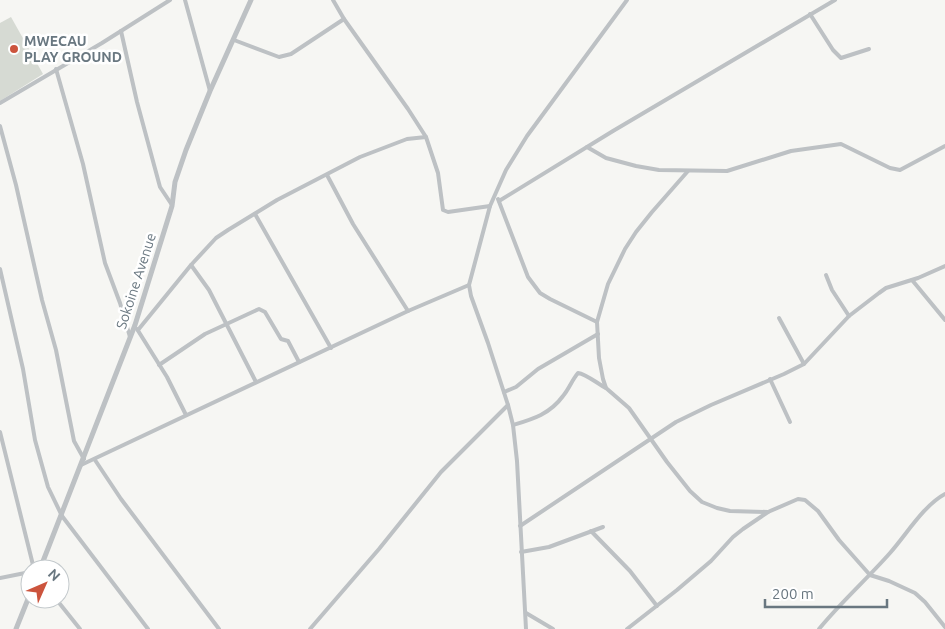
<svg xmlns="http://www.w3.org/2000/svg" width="945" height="629" viewBox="0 0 945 629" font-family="Ubuntu,sans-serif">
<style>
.green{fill:#d6dad3}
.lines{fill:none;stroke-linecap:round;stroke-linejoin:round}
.minor{stroke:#bdc1c4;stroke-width:4}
.tertiary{stroke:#bdc1c4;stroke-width:5}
.poi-dot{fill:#cc543d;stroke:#fff;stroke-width:2}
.labels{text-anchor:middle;stroke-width:5;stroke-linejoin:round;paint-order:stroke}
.poi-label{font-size:14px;font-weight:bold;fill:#697780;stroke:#fff;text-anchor:start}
.street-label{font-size:14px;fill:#697780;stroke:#fff}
</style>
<rect width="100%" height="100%" fill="#f6f6f3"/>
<!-- green -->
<path class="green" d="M11,17L43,74L0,101V23Z"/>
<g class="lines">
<!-- minor -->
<g class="minor">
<path d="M185,0L210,91"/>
<path d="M333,0L344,19L408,109L426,137L438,173L443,210L448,212L490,206"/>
<path d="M810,14L833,50L841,58L869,49"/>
<path d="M121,31L137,102L160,187L172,205"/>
<path d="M234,40L279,57L291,54L344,19"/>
<path d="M56,69L83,164L105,263L120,303L130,337"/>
<path d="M0,103L102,43L170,0"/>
<path d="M0,126L16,185L42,300L56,350L74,441L84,459"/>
<path d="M587,147L606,158L636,166L659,170L727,171L791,151L841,144L890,168L900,170L945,146"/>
<path d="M688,171L652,212L636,232L625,249L608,284L597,322L599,358L603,379L606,388L629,408L667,462L690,491L702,502L717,508L730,511L768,512"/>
<path d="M327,175L353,224L408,311"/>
<path d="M498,199L528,277L540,293L550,299L597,322"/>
<path d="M499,201L613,131L835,0"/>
<path d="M255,214L331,348"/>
<path d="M191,265L209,290L256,382"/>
<path d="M0,269L23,369L35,440L48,487L62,516L148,629"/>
<path d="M826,275L832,290L849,316"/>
<path d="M912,280L945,320"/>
<path d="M779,318L804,364"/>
<path d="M137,329L167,377L186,415"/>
<path d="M138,330L191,265L216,238L228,230L277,200L360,157L407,139L426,137"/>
<path d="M159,365L205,334L259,309L265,312L281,339L288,341L299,362"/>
<path d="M770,379L790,422"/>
<path d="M504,392L516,387L538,369L598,334"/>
<path d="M513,425C533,419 550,414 563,396C569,389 572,380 578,373C586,374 598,384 606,388"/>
<path d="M0,432L34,569"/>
<path d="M95,460L121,499L219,629"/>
<path d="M81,465L408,311L469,285"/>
<path d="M520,526L676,422L711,405L784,374L804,364L849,316L879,293L886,288L918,278L945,266"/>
<path d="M591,531L630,571L657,606"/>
<path d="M521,552L549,547L603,527"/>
<path d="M0,578L30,572"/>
<path d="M56,599L80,629"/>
<path d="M526,613L553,629"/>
<path d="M310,629L379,549L441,472L508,405"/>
<path d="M526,629L517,461L513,425L508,405L488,343L471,296L469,285L490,206L506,170L527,136L627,0"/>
<path d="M627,629L677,590L711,561L733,537L743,529L768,512L798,499L805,500L818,511L839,540L870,575L889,581L915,593L925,602L945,627"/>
<path d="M819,629C841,602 867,579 890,553C906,535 924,505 945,494"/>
</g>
<!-- tertiary -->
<g class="tertiary">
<path d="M40,569L135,325L172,206L175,182L186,150L210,91L251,0"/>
<path d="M16,629L30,594"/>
</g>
</g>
<!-- markers -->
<circle class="poi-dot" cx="14" cy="49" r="5"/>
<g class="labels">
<!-- poi labels -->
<g class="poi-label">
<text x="24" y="46">MWECAU<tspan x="24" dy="16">PLAY GROUND</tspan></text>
</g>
<!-- street labels -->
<g class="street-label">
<text transform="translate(136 281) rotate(-72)" y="5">Sokoine Avenue</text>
</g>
</g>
<!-- north arrow -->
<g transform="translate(45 584) rotate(45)"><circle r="24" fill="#ffffff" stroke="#c3c9cc"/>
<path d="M0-4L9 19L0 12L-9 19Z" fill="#cc543d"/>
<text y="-8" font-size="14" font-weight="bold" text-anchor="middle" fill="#697780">N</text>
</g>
<!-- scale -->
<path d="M765 599v8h122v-8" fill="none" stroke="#697780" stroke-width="2.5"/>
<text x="772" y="599" font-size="15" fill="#697780" stroke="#ffffff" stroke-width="4" paint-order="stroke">200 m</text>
</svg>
